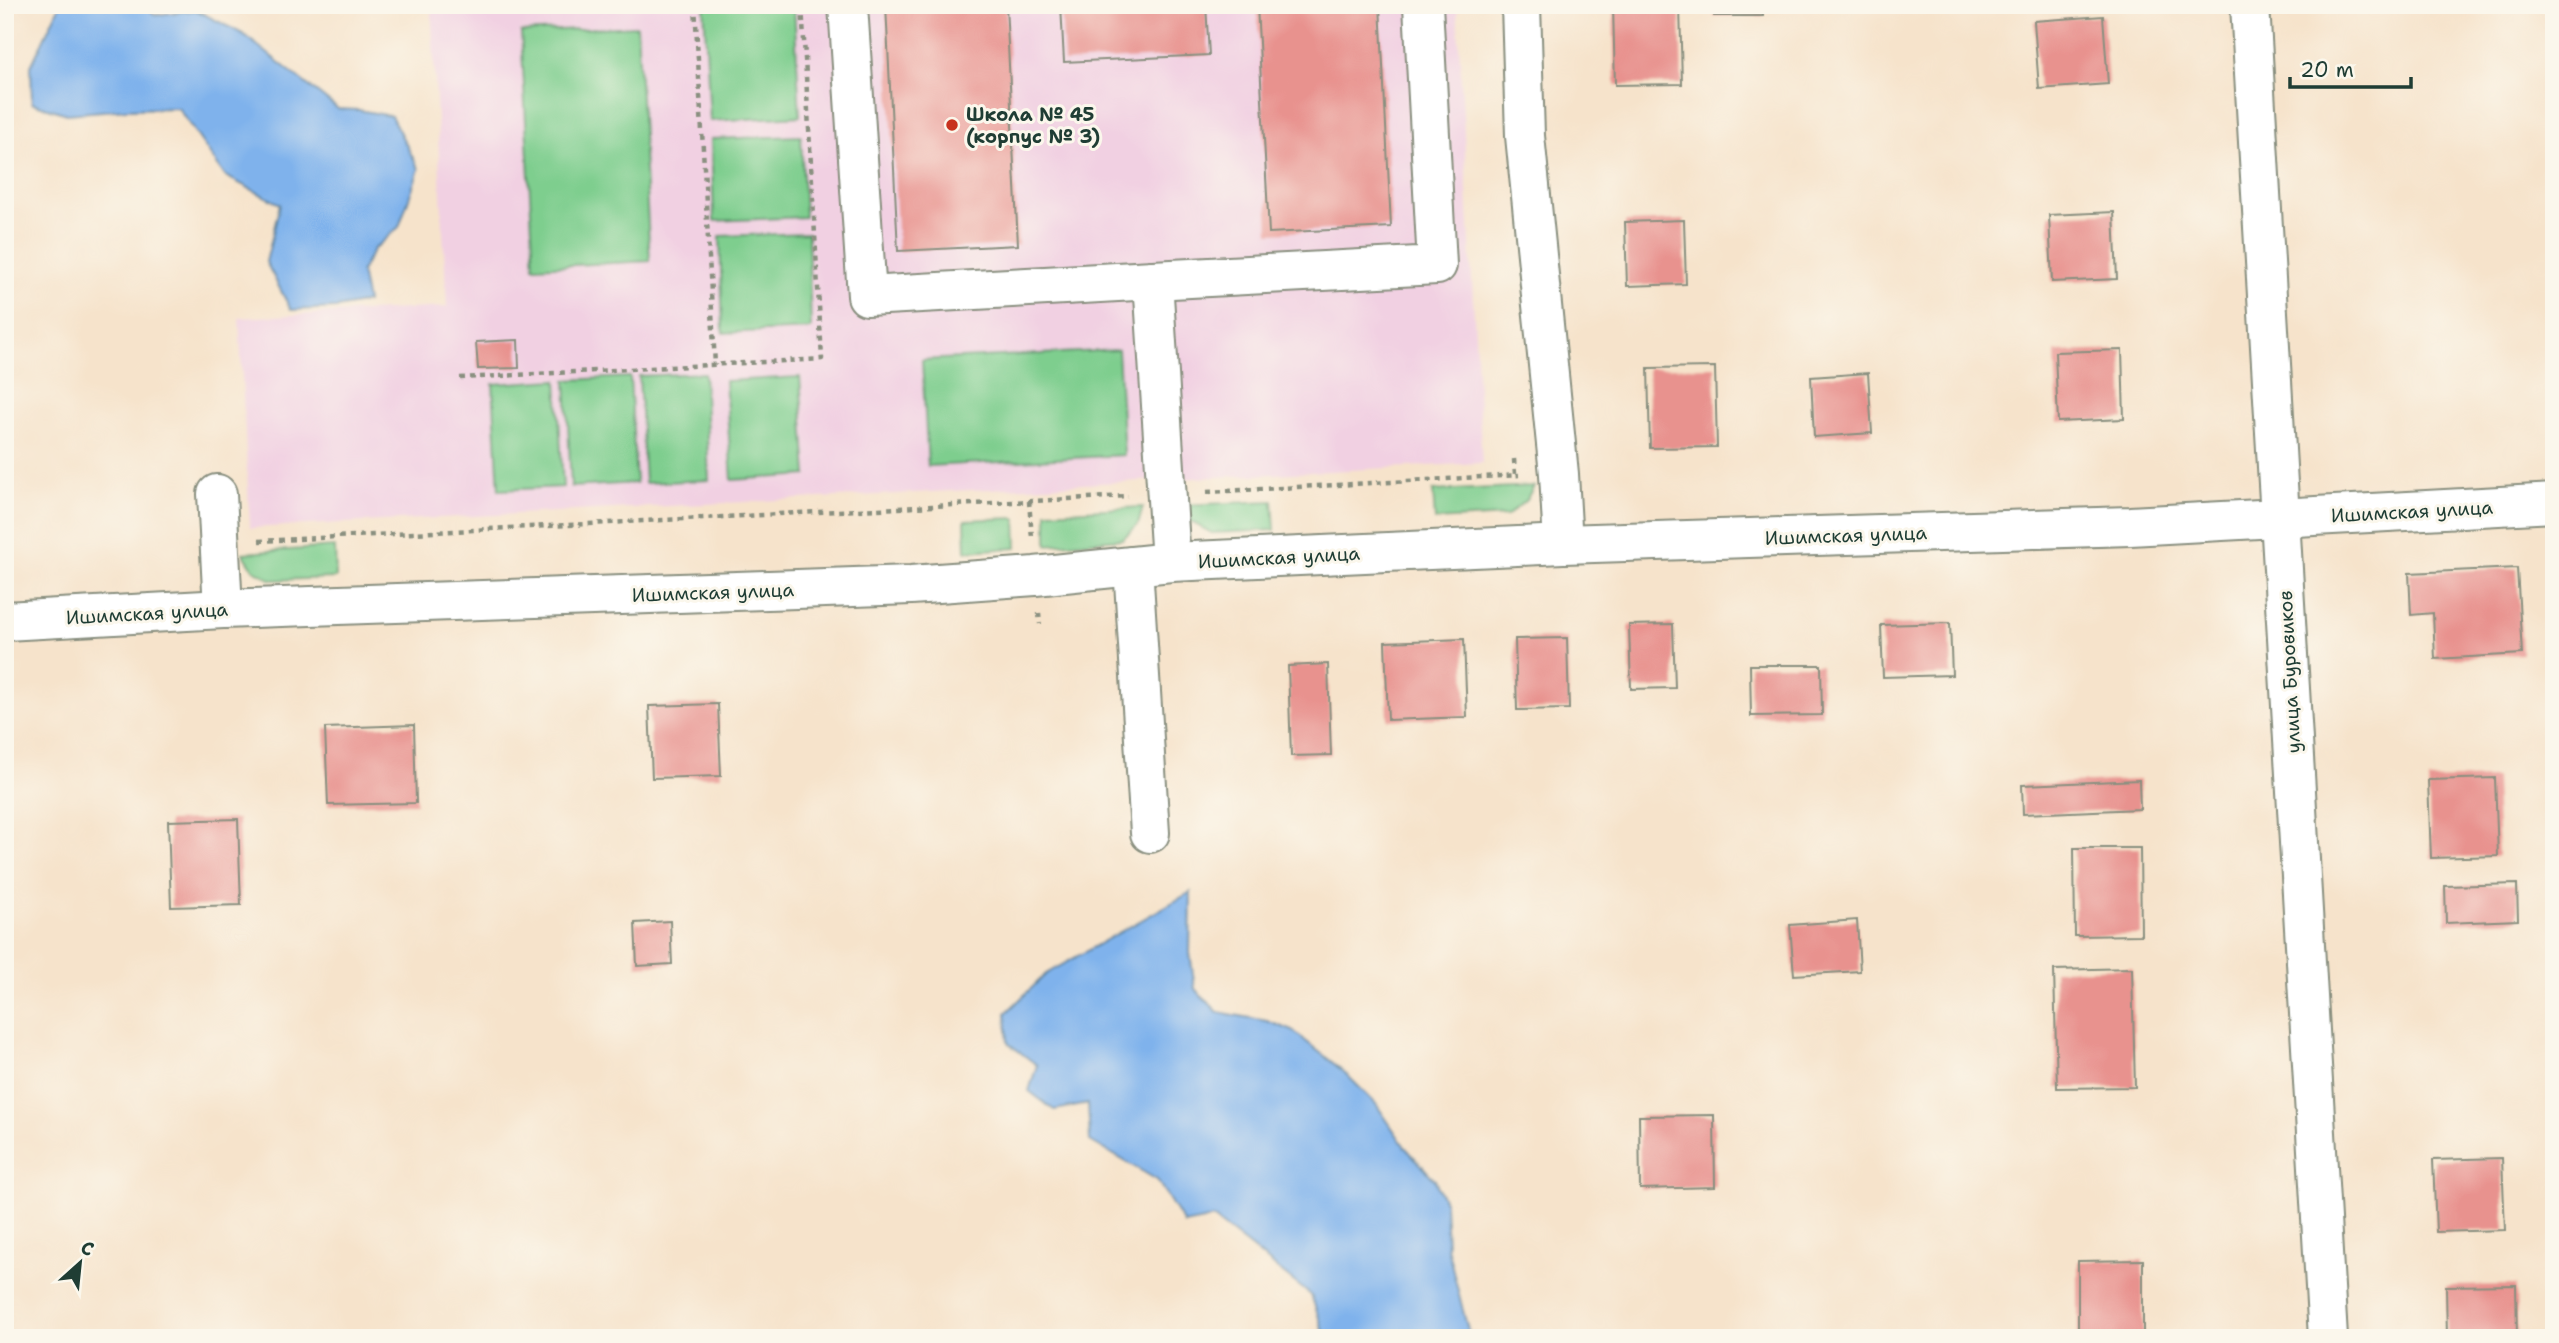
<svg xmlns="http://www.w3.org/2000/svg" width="2559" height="1343" viewBox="0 0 2559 1343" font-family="'Shantell Sans',sans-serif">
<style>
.built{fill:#f1d0e2}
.green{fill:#7ece8e;stroke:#4e8661;stroke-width:2}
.water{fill:#7fb2ec;stroke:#4f7890;stroke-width:2}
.building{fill:#e8928e}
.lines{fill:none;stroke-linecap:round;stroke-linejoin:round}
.minor-casing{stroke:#8a9080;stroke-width:42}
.path{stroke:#8a9080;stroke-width:4.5;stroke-dasharray:5 5;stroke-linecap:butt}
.minor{stroke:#fff;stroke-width:38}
.poi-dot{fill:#c8321e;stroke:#fbf7ec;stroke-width:2.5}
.labels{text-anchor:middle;stroke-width:6;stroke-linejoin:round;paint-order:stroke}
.poi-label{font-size:19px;font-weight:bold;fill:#1f3d34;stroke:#fbf7ec;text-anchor:start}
.street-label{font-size:19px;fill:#1f3d34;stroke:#fbf7ec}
</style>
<rect width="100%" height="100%" fill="#fbf7ec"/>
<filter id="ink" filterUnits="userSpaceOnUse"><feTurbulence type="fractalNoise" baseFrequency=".0143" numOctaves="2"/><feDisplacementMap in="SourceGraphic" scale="14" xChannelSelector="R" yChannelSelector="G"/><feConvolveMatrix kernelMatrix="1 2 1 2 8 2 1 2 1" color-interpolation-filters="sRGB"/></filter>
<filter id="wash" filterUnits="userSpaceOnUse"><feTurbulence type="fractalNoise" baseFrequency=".00686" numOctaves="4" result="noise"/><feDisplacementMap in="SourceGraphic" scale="28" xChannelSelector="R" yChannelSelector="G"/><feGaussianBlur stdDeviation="1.57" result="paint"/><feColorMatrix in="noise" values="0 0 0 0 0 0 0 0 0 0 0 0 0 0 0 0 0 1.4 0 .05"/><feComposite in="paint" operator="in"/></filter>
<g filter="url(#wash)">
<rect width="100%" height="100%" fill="#f6e3cb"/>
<!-- built -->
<path class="built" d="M431,5H1457L1482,463L250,528L239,318L447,307Z"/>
<!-- green -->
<g class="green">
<path d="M704,5H794L800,116L710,121Z"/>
<path d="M637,26L650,261L534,267L521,32Z"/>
<path d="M801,136L805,217L714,221L711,139Z"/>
<path d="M808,233L811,329L723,333L720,236Z"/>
<path d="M1118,350L1124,455L928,466L922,360Z"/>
<path d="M704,373L709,480L645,483L639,376Z"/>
<path d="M630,377L636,483L571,487L566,380Z"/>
<path d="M800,377L807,475L732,480L725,381Z"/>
<path d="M557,380L563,487L499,490L493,384Z"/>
<path d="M1534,486L1526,500L1507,516L1435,520L1433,491Z"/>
<path d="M1273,501L1275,530L1212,533L1191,522L1182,505Z"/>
<path d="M1143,507L1138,525L1122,539L1047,545V512Z"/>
<path d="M1016,518L1017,548L966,551L965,520Z"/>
<path d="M335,547L336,578L272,580L254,570L243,553Z"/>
</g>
<!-- water -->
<g class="water">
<path d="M60,5H147L154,15L196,10L243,34L338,109L359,110L391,116L419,169L399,227L373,250L361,272L367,302L337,308L291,310L266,262L280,204L225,176L178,108L126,109L67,114L32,103L31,66Z"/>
<path d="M1191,892L1190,953L1195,989L1218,1012L1267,1021L1293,1031L1343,1071L1376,1104L1405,1147L1435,1180L1445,1204L1447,1247L1470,1338H1326L1311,1295L1213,1218L1184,1224L1157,1180L1090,1141L1088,1104L1054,1110L1029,1091L1037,1065L1008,1043L1006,1013L1046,974Z"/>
</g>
<g id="blocks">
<!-- building -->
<g class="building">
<path d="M886,5H1006L1018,245L898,251Z"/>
<path d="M1061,5H1206L1209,55L1064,62Z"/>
<path d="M1257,5H1380L1391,227L1269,233Z"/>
<path d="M1613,5H1680L1682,84L1615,85Z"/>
<rect x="1714" y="5" width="49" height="11"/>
<path d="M2103,16L2108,84L2039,89L2034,21Z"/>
<path d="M2114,212L2117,279L2052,282L2049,215Z"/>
<path d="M1684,220L1686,284L1627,286L1625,222Z"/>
<path d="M518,340L519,368L478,369L476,342Z"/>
<path d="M2122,350L2124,419L2058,422L2055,352Z"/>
<path d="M1715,367L1717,447L1650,448L1648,368Z"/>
<path d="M1868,373L1872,433L1814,437L1811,377Z"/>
<path d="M2517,568L2522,654L2435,659L2433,613L2411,615L2409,573Z"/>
<path d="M1950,623L1952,675L1883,677L1881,625Z"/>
<path d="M1673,624L1675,688L1631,689L1629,625Z"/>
<path d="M1567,638L1569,709L1517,710L1515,639Z"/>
<path d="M1464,639L1467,717L1388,720L1385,642Z"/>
<path d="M1328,664L1331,755L1291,756L1288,666Z"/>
<path d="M1750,665H1821L1822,715L1751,716Z"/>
<path d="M718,704L721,776L652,778L649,706Z"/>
<path d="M414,725L416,803L328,805L325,728Z"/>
<path d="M2495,778L2498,856L2431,858L2428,780Z"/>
<path d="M2139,780L2140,809L2023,814L2022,785Z"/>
<path d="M238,819L241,905L171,907L168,821Z"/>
<path d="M2074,848H2140L2141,935L2075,936Z"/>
<path d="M2517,884L2518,920L2446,923L2445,886Z"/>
<path d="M1857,920L1860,971L1794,975L1790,925Z"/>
<path d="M670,921L672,964L637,966L635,923Z"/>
<path d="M2132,968L2135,1087L2057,1088L2054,970Z"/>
<path d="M1714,1115L1715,1187L1640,1189L1639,1116Z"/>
<path d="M2502,1158L2505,1230L2436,1232L2433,1160Z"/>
<path d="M2143,1260V1338H2078V1261Z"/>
<path d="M2516,1285L2517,1338H2447L2446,1286Z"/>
</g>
</g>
</g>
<g filter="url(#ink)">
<use href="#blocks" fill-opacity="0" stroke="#8a9080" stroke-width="2"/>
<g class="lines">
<!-- minor casing -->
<g class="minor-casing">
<g id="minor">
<path d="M848,5L867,296L1153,280L1171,562"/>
<path d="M1521,5L1525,136L1559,474L1563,544"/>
<path d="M2250,5L2328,1338"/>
<path d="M1153,280L1437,265L1423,5"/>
<path d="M217,494L223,609"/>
<path d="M1133,566L1150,833"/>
<path d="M5,621L223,609L911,585L1035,576L1171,562L1563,544L2130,526L2554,503"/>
</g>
</g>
<!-- path -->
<g class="path">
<path d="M695,5L715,365"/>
<path d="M460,378L822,359L802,5"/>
<path d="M1514,459L1515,475"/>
<path d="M1207,492L1519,475"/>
<path d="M1029,501L1032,538"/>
<path d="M259,541L1128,496"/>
<path d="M1039,613L1040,624"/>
</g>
<!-- minor -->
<use href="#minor" class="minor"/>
</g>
</g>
<!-- markers -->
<circle class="poi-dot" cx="952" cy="125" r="7"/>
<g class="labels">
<!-- poi labels -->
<g class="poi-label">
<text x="966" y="121">Школа № 45<tspan x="966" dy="22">(корпус № 3)</tspan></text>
</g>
<!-- street labels -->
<g class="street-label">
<text transform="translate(2412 511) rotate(-3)" y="7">Ишимская улица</text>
<text transform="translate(1846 535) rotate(-2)" y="7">Ишимская улица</text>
<text transform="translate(1279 557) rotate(-3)" y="7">Ишимская улица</text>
<text transform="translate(713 592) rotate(-2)" y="7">Ишимская улица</text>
<text transform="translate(147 613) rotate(-3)" y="7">Ишимская улица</text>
<text transform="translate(2289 672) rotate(-93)" y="7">улица Буровиков</text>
</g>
</g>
<!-- margin -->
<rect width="2559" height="1343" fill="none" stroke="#fbf7ec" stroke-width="28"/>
<!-- north arrow -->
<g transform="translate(80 1263) rotate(27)" stroke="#fbf7ec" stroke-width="5" paint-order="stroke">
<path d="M0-5L12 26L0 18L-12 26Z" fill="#1f3d34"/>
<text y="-10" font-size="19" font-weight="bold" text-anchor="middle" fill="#1f3d34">С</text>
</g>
<!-- scale -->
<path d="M2290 77v10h121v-10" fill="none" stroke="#1f3d34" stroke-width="3.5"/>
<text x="2300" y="77" font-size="21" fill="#1f3d34" stroke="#fbf7ec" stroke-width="5" paint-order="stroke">20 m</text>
</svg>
